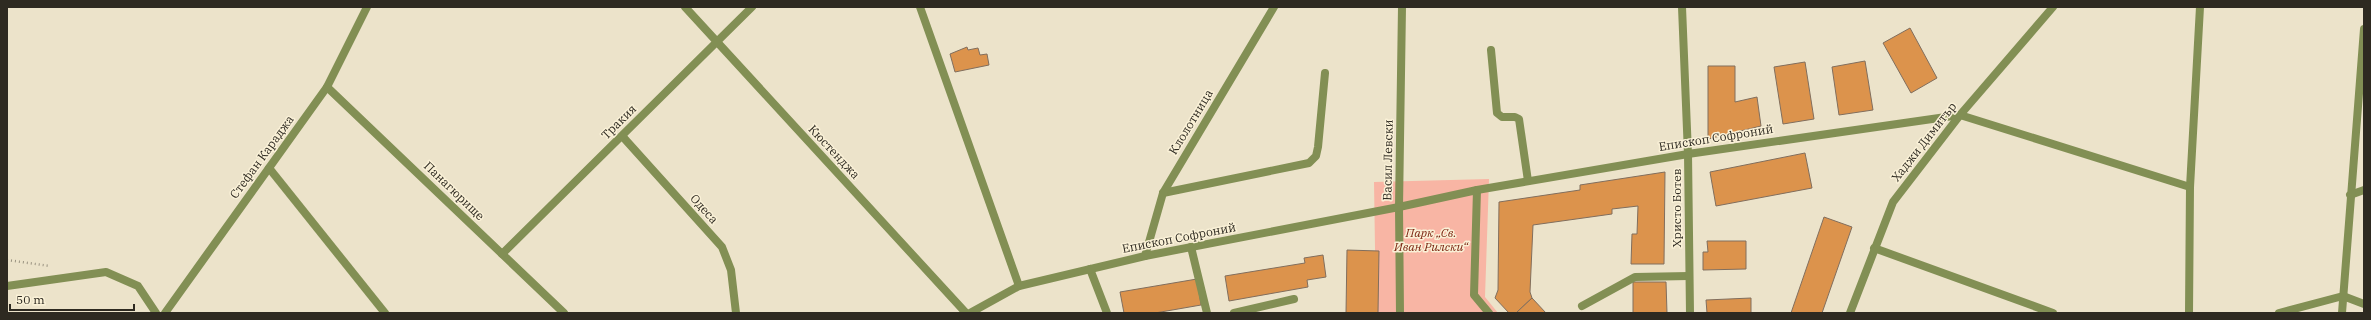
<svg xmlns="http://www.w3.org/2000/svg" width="2371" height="320" viewBox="0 0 2371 320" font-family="'IBM Plex Serif',serif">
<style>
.green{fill:#f8b5a4}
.building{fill:#dc934c;stroke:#816e5d}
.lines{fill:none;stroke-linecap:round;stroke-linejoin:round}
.path{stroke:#9a9381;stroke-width:2.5;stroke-dasharray:1 3;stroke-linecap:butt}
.service{stroke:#828f54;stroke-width:8}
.pedestrian{stroke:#828f54;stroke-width:8}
.minor{stroke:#828f54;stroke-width:8}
.labels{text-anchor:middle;stroke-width:3;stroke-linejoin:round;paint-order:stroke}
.street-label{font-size:12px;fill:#2e2a21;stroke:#faf1d7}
.park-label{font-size:12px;font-style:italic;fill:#7d2713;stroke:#faf1d7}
</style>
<rect width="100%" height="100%" fill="#ece3ca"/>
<!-- green -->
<path class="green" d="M1489,179L1485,297L1498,313H1376L1374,182Z"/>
<!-- building -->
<g class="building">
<path d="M1910,28L1937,78L1911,93L1883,43Z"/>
<path d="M967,47L968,50L978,48L980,55L987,54L989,65L955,72L950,54Z"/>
<path d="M1865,61L1873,110L1839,115L1832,67Z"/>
<path d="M1805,62L1814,119L1783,124L1774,67Z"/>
<path d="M1708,66H1735V102L1757,97L1761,126L1708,139Z"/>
<path d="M1805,153L1812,188L1716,206L1710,172Z"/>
<path d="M1665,172L1664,264H1631L1632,234H1637L1638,206L1612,209V214L1533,225L1530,292L1532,298L1516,313H1509L1495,298L1498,290L1499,202L1580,190V185Z"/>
<path d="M1824,217L1852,227L1822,313H1791Z"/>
<path d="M1707,241H1746V269L1703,270V252H1708Z"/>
<path d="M1347,250L1379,251L1378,313H1346Z"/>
<path d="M1323,255L1326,277L1307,280L1308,287L1229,301L1225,276L1305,263L1304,258Z"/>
<path d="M1197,279L1201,305L1155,313H1124L1120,292Z"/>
<path d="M1633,282H1666L1667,313H1633Z"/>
<path d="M1532,298L1546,313H1516Z"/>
<path d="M1751,298V313H1707L1706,300Z"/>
</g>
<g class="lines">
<!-- path -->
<path class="path" d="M7,260L50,266"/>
<!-- service -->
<g class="service">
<path d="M1491,50L1497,113L1502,117H1515L1519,119L1528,181"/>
<path d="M269,168L385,313"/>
<path d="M1163,193L1309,163L1316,156L1318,147L1325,73"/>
<path d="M1191,247L1207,313"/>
<path d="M1090,269L1107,313"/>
<path d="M1582,306L1635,277L1689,276"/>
<path d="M1234,313L1294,299"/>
</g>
<!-- pedestrian -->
<g class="pedestrian">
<path d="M1399,207L1477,190L1474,295L1489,313"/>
<path d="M1400,313L1399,207L1402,7"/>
</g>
<!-- minor -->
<g class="minor">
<path d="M685,7L966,313"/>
<path d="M920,7L1019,286"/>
<path d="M1682,7L1688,154L1690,313"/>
<path d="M327,87L564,313"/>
<path d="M623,137L722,247L731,270L736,313"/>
<path d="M1477,190L1688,154L1960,115L2190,187"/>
<path d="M2350,195L2364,190"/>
<path d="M1874,248L2053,313"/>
<path d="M502,254L752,7"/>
<path d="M1145,256L1163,193L1274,7"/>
<path d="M7,286L106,272L138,286L156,313"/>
<path d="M165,313L327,87L367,7"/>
<path d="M970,313L1019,286L1145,256L1399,207"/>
<path d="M1850,313L1893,202L1960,115L2053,7"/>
<path d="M2189,313L2190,187L2200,7"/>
<path d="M2279,313L2343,296L2364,304"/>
<path d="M2342,313L2364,29"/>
</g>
</g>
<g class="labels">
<!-- street labels -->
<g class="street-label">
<text transform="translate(619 122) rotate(-45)" y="4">Тракия</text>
<text transform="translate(1191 122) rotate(-59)" y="4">Клолотница</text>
<text transform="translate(1716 138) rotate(-9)" y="4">Епископ Софроний</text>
<text transform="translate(1924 142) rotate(-52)" y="4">Хаджи Димитър</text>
<text transform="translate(834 152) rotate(47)" y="4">Кюстенджа</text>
<text transform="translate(262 157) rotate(-54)" y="4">Стефан Караджа</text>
<text transform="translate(1388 160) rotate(-89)" y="4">Васил Левски</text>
<text transform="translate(454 191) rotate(44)" y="4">Панагюрище</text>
<text transform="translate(1677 208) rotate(-90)" y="4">Христо Ботев</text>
<text transform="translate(704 209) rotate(48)" y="4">Одеса</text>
<text transform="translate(1179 238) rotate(-11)" y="4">Епископ Софроний</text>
</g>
<!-- park labels -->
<g class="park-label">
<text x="1431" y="237">Парк „Св.<tspan x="1431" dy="14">Иван Рилски“</tspan></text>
</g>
</g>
<!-- border -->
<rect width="2371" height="320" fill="none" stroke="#2e2a21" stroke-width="16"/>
<!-- scale -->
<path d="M10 304v6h124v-6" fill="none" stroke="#2e2a21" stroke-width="2"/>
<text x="16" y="304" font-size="12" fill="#2e2a21" stroke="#faf1d7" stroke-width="3" paint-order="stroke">50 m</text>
</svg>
